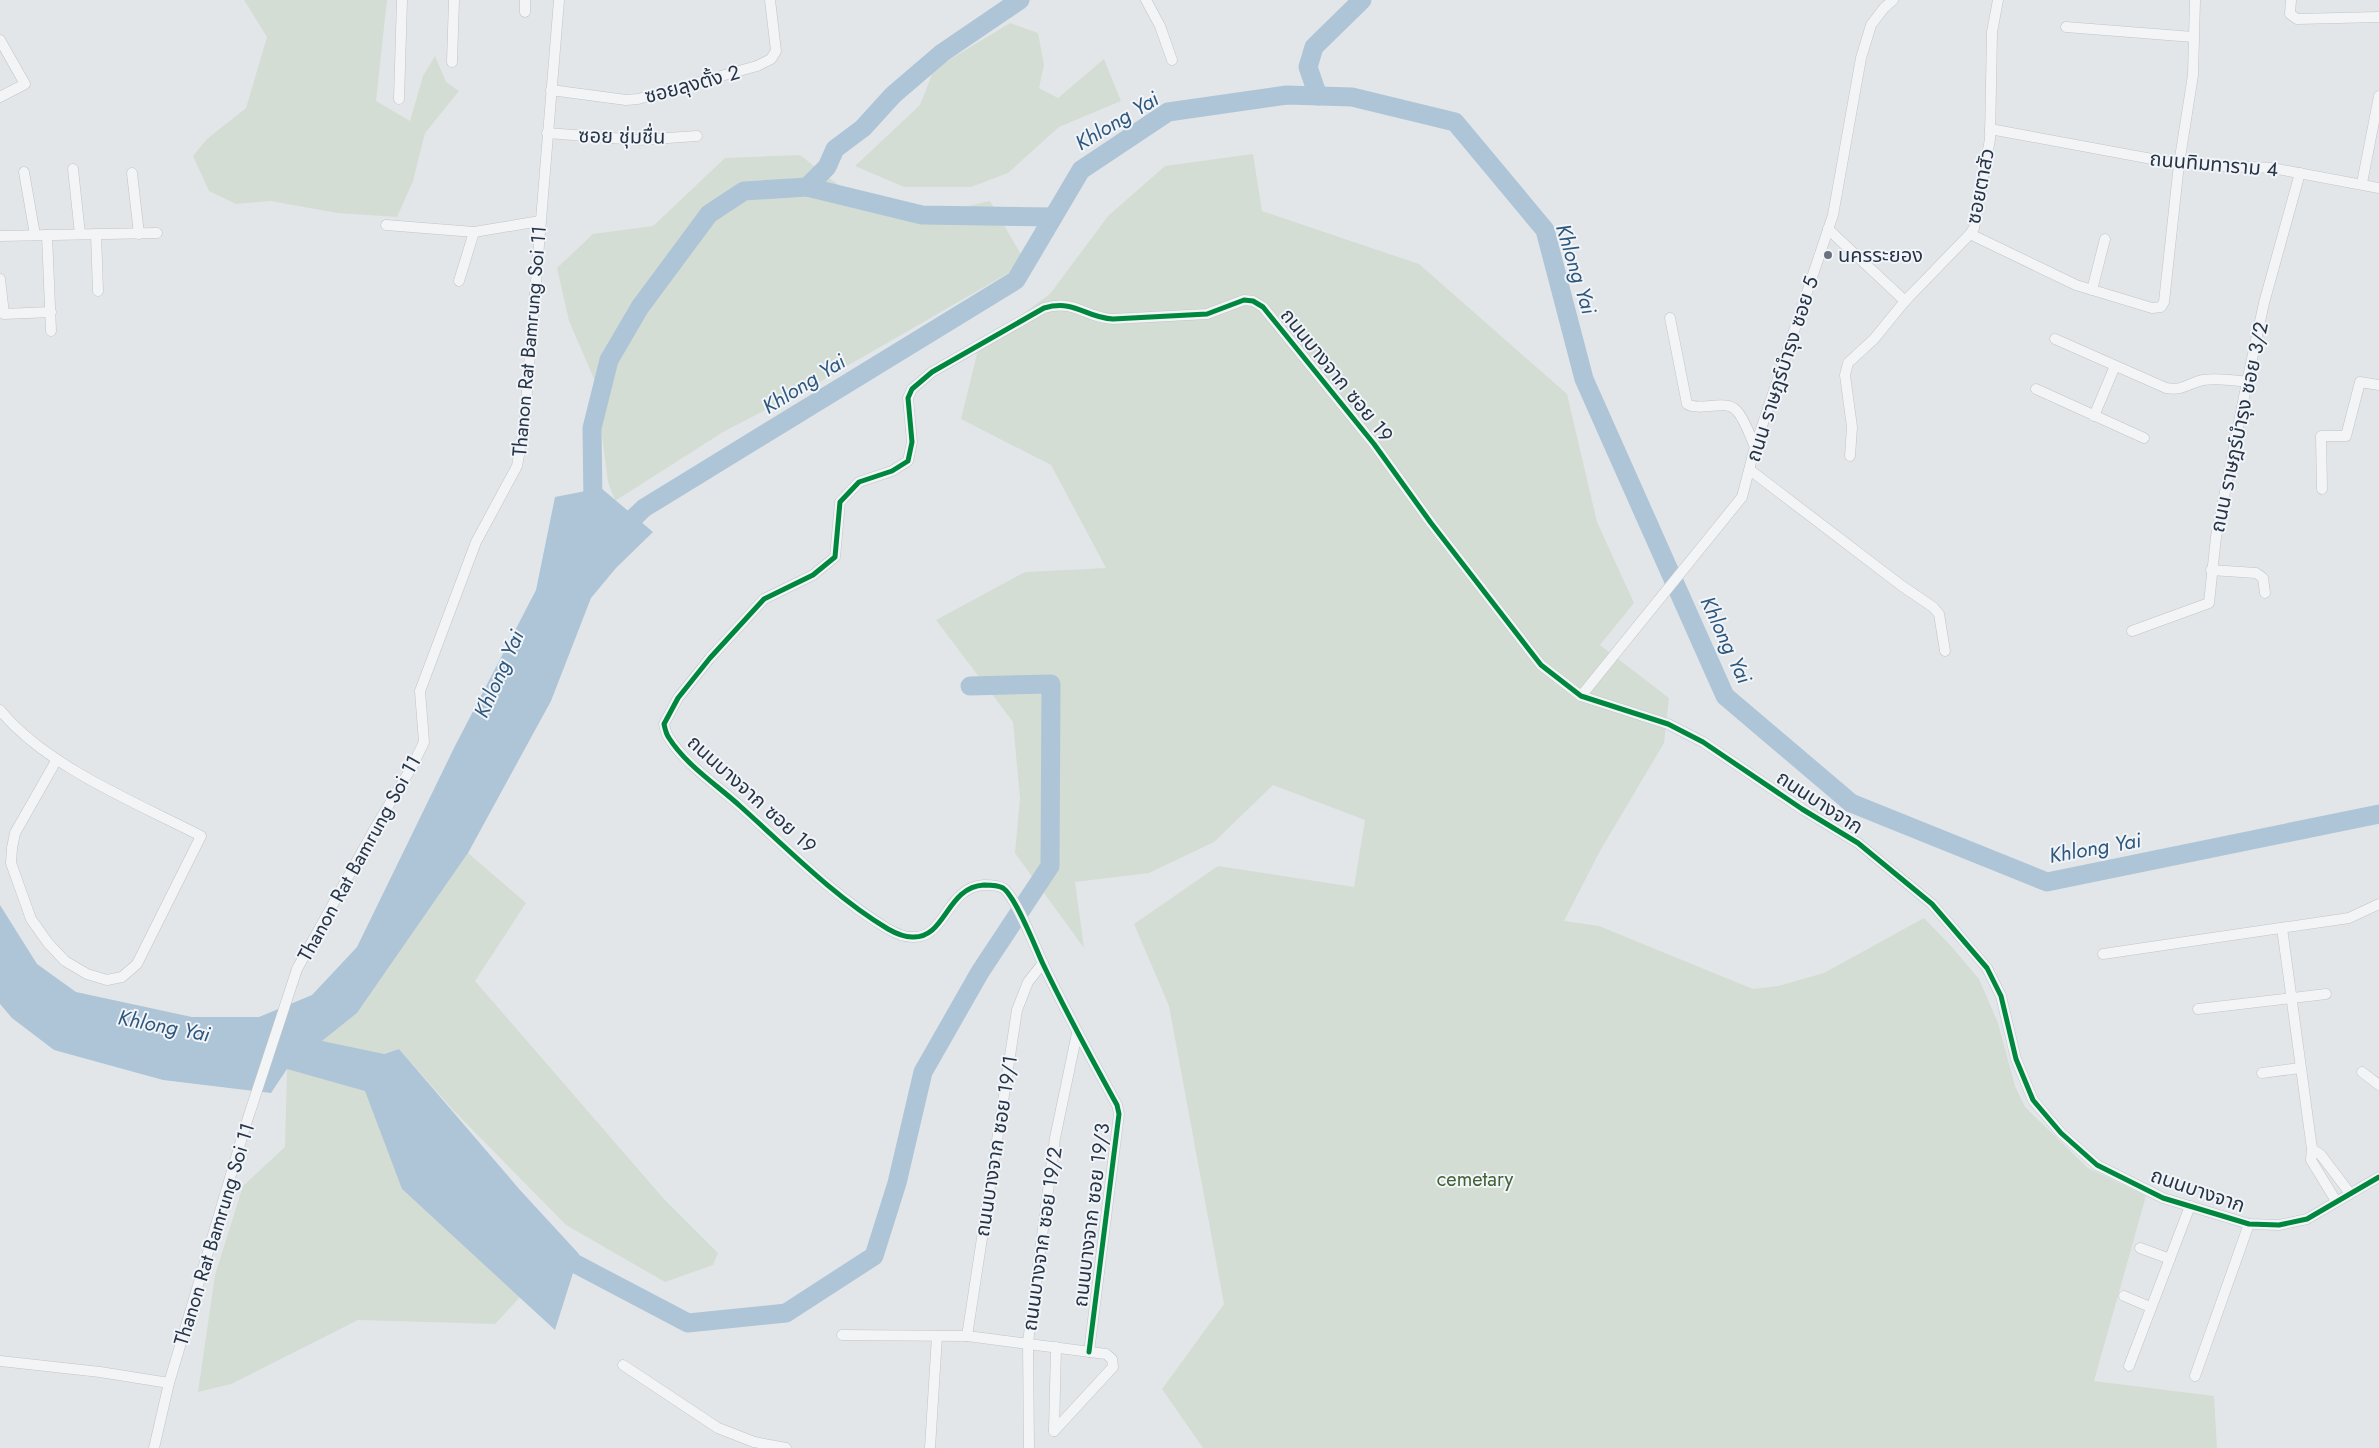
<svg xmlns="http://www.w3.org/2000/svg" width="2379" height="1448" viewBox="0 0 2379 1448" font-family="Jost,'Noto Sans Thai',sans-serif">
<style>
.green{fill:#d4ddd3}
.water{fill:#aec5d7}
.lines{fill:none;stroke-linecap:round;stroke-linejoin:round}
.river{stroke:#aec5d7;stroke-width:19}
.minor-casing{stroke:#c1c4c7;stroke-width:11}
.minor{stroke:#f3f4f5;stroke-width:10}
.cycleway-casing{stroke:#f1f4f8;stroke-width:8}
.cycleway{stroke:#00873e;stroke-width:5}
.poi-dot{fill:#69727e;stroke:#f1f4f8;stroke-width:2}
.labels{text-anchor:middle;stroke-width:4;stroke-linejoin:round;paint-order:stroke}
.street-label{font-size:20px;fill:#273445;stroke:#f1f4f8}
.poi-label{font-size:20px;fill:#273445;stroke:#f1f4f8;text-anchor:start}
.park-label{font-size:20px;fill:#3f6233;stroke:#f1f4f8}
.water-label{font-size:21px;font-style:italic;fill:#2d577d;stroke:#f1f4f8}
</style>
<rect width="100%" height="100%" fill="#e3e6e9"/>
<!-- green -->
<g class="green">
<path d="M244,0H387L376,101L410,121L423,76L435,56L446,82L459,91L425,133L413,181L397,217L337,213L271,201L236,204L209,191L193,156L207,139L246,108L267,37Z"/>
<path d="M1010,23L1038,33L1044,65L1039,88L1058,98L1104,59L1121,101L1059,127L1008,173L971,187H904L855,166L920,105L934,69Z"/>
<path d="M1253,154L1262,211L1419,264L1567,394L1597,522L1634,603L1600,645L1669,698L1664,743L1600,851L1564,921L1599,926L1753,989L1778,986L1824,973L1924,918L1951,946L1979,979L1998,1023L2015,1086L2025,1107L2088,1168L2146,1196L2094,1381L2214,1396L2217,1448H1203L1162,1389L1224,1304L1169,1006L1134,924L1218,866L1354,887L1365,820L1273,785L1214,842L1149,873L1075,882L1084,948L1015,853L1020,798L1013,722L936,620L1025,572L1106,568L1051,465L961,419L979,346L1050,294L1108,216L1165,166Z"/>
<path d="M800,155C826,175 860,205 891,213C922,221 960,207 990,201L1026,263L816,384L723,432L615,501L608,482L595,381L569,321L557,268L593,234L653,226L725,158Z"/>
<path d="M468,853L526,903L475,981L663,1198L718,1253L713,1265L665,1282L566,1225L453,1110L399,1049L363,1060L402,1189L520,1297L495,1324L358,1320L231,1384L198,1392L215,1275L243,1186L285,1147L287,1069L357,1013Z"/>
</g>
<!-- water -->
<path class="water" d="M601,488L653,532L616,568L591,598L551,701L468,853L357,1013L322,1041L384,1054L399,1049L520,1190L579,1254L555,1330L402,1189L365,1091L287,1069L271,1093L163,1080L54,1050L12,1018L0,1004V905L37,964L76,992L192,1017H259L312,995L357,947L455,746L536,590L555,497Z"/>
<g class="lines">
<!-- river -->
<g class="river">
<path d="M1318,96L1308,67L1314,47L1362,0"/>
<path d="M807,187L827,167L835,149L863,128L893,95L942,53L1020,0"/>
<path d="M591,515L593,502L592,428L609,360L640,307L709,214L744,191L807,187L922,215L1053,217"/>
<path d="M617,534L644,508L1016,280L1081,170L1168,112L1287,95L1352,97L1455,122L1545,230L1584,379L1725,696L1851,803L2047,882L2379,814"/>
<path d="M553,1252L688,1323L786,1313L874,1256L897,1183L923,1072L980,972L1050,866L1051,684L970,686"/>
</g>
<!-- minor casing -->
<g class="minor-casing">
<g id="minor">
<path d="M1146,0L1160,26L1172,60"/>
<path d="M2291,0L2290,14L2297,19L2379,17"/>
<path d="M525,12V0"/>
<path d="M2066,27L2193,37"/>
<path d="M0,40L25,84L0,97"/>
<path d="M452,62L454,0"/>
<path d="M551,90L626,100L638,99L757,66L771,59L776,51L770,0"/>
<path d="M399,99L402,0"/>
<path d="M1990,129L2179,164L2272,168L2379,188"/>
<path d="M547,133L638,140L697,136"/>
<path d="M73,169L80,234"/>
<path d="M24,172L35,235"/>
<path d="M132,173L139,234"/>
<path d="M2362,183L2379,96"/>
<path d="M386,225L474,232L540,221"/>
<path d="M1828,229L1905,301"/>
<path d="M96,234L98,291"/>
<path d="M1970,234L2076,285L2152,308L2161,307L2164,302L2179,164L2193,75L2195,0"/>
<path d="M47,235L51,331"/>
<path d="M0,236L157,233"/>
<path d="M0,279L4,314L51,312"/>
<path d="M459,281L474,232"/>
<path d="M2092,290L2105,239"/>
<path d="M1670,318L1687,404C1700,412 1726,398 1737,411C1745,420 1750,436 1755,447"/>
<path d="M2055,339L2166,388C2184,391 2188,383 2203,380C2218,378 2233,380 2247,382"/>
<path d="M2036,389L2144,438"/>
<path d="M2094,416L2115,366"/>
<path d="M1850,456L1852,427L1845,375L1848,363L1874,339L1905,301L1970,234L1974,228L1990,139L1992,32L1998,0"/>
<path d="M1750,470L1902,586L1933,607L1939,614L1945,651"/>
<path d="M2322,489L2321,436H2346L2360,382L2379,385"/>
<path d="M2211,570L2256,573L2263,578L2265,593"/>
<path d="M2132,631L2209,603L2216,537L2247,382L2264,303L2300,173"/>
<path d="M1581,696L1742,497L1755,447L1833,215L1861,58L1871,25L1884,8L1893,0"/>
<path d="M0,710C45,766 137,803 201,836L137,964L122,977L107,980L87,974L65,961L48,943L31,919L11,863L12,848L15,833L56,761"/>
<path d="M2282,928L2312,1149L2311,1160L2336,1201"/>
<path d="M2103,954L2349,918L2379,904"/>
<path d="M2198,1009L2326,994"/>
<path d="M2362,1072L2379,1085"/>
<path d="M2262,1073L2300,1068"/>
<path d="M2312,1149L2321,1155L2349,1192"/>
<path d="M2140,1248L2170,1259"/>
<path d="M2124,1296L2150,1307"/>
<path d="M842,1335L967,1336L1106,1354L1112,1359L1113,1367L1054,1431"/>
<path d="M967,1336L1017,1010L1028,982L1043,963"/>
<path d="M1089,1352L1119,1114L1117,1105C1091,1058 1066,1012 1043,964C1036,949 1016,897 1003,888C998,885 990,885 984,885C946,887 946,939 912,937C904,937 895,933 888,929C833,896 787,848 740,806C717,785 686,765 669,738C666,734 665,729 664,724L678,698L710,658L764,599L813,575L835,557L840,502L859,482L892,471L908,461L912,442L908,398L912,389L932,372L1044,308C1076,299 1085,318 1113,319L1207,314L1244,300L1253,301L1263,307L1374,444L1431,523L1541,665L1581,696L1668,724L1703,742L1802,809L1858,843L1932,904L1987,968L2001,996L2016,1059L2033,1100L2061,1133L2097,1165L2163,1198L2249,1224L2279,1225L2307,1219L2379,1177"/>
<path d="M0,1361L100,1372L169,1383"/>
<path d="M623,1365L718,1428L754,1442L786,1448"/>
<path d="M2129,1366L2190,1206"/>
<path d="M2195,1376L2249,1224"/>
<path d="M1054,1431L1056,1347"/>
<path d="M154,1448L169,1383L246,1124L297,969L378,823L413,765L424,742L420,691L476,542L517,466L524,428L559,0"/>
<path d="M930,1448L937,1336"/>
<path d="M1029,1448L1028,1342L1055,1138L1077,1033"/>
</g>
</g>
<!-- minor -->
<use href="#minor" class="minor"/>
<!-- cycleway casing -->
<g class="cycleway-casing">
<path id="cycleway" d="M1089,1352L1119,1114L1117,1105C1091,1058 1066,1012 1043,964C1036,949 1016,897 1003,888C998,885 990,885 984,885C946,887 946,939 912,937C904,937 895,933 888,929C833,896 787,848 740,806C717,785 686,765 669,738C666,734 665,729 664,724L678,698L710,658L764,599L813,575L835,557L840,502L859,482L892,471L908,461L912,442L908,398L912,389L932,372L1044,308C1076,299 1085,318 1113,319L1207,314L1244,300L1253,301L1263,307L1374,444L1431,523L1541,665L1581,696L1668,724L1703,742L1802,809L1858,843L1932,904L1987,968L2001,996L2016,1059L2033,1100L2061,1133L2097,1165L2163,1198L2249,1224L2279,1225L2307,1219L2379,1177"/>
</g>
<!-- cycleway -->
<use href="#cycleway" class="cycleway"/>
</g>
<!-- markers -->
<circle class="poi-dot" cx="1828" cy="255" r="5"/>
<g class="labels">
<!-- street labels -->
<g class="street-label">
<text transform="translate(692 84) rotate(-15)" y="7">ซอยลุงตั้ง 2</text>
<text transform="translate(622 136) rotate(1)" y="7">ซอย ชุ่มชื่น</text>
<text transform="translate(2214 164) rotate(5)" y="7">ถนนทิมทาราม 4</text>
<text transform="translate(1980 186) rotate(-79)" y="7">ซอยตาสัว</text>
<text transform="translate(529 341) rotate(-85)" y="7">Thanon Rat Bamrung Soi 11</text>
<text transform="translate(1782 369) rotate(-72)" y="7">ถนน ราษฎร์บำรุง ซอย 5</text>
<text transform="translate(1337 375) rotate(51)" y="7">ถนนบางจาก ซอย 19</text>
<text transform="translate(2239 427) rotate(-78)" y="7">ถนน ราษฎร์บำรุง ซอย 3/2</text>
<text transform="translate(752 794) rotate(42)" y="7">ถนนบางจาก ซอย 19</text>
<text transform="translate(1820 802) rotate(33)" y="7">ถนนบางจาก</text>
<text transform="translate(359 858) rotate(-61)" y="7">Thanon Rat Bamrung Soi 11</text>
<text transform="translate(996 1146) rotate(-81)" y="7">ถนนบางจาก ซอย 19/1</text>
<text transform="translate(2198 1190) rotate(19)" y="7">ถนนบางจาก</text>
<text transform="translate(1091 1215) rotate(-83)" y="7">ถนนบางจาก ซอย 19/3</text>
<text transform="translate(214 1234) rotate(-73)" y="7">Thanon Rat Bamrung Soi 11</text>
<text transform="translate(1042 1239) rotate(-82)" y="7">ถนนบางจาก ซอย 19/2</text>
</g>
<!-- poi labels -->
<g class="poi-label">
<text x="1838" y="262">นครระยอง</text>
</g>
<!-- park labels -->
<g class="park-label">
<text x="1475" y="1186">cemetary</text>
</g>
<!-- water labels -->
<g class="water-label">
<text transform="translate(1117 121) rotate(-31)" y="7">Khlong Yai</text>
<text transform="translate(1576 269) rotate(73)" y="7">Khlong Yai</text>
<text transform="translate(804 384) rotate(-32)" y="7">Khlong Yai</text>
<text transform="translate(1726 640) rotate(65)" y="7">Khlong Yai</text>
<text transform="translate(499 674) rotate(-66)" y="7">Khlong Yai</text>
<text transform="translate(2095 848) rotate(-10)" y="7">Khlong Yai</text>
<text transform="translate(164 1026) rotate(11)" y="7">Khlong Yai</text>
</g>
</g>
</svg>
